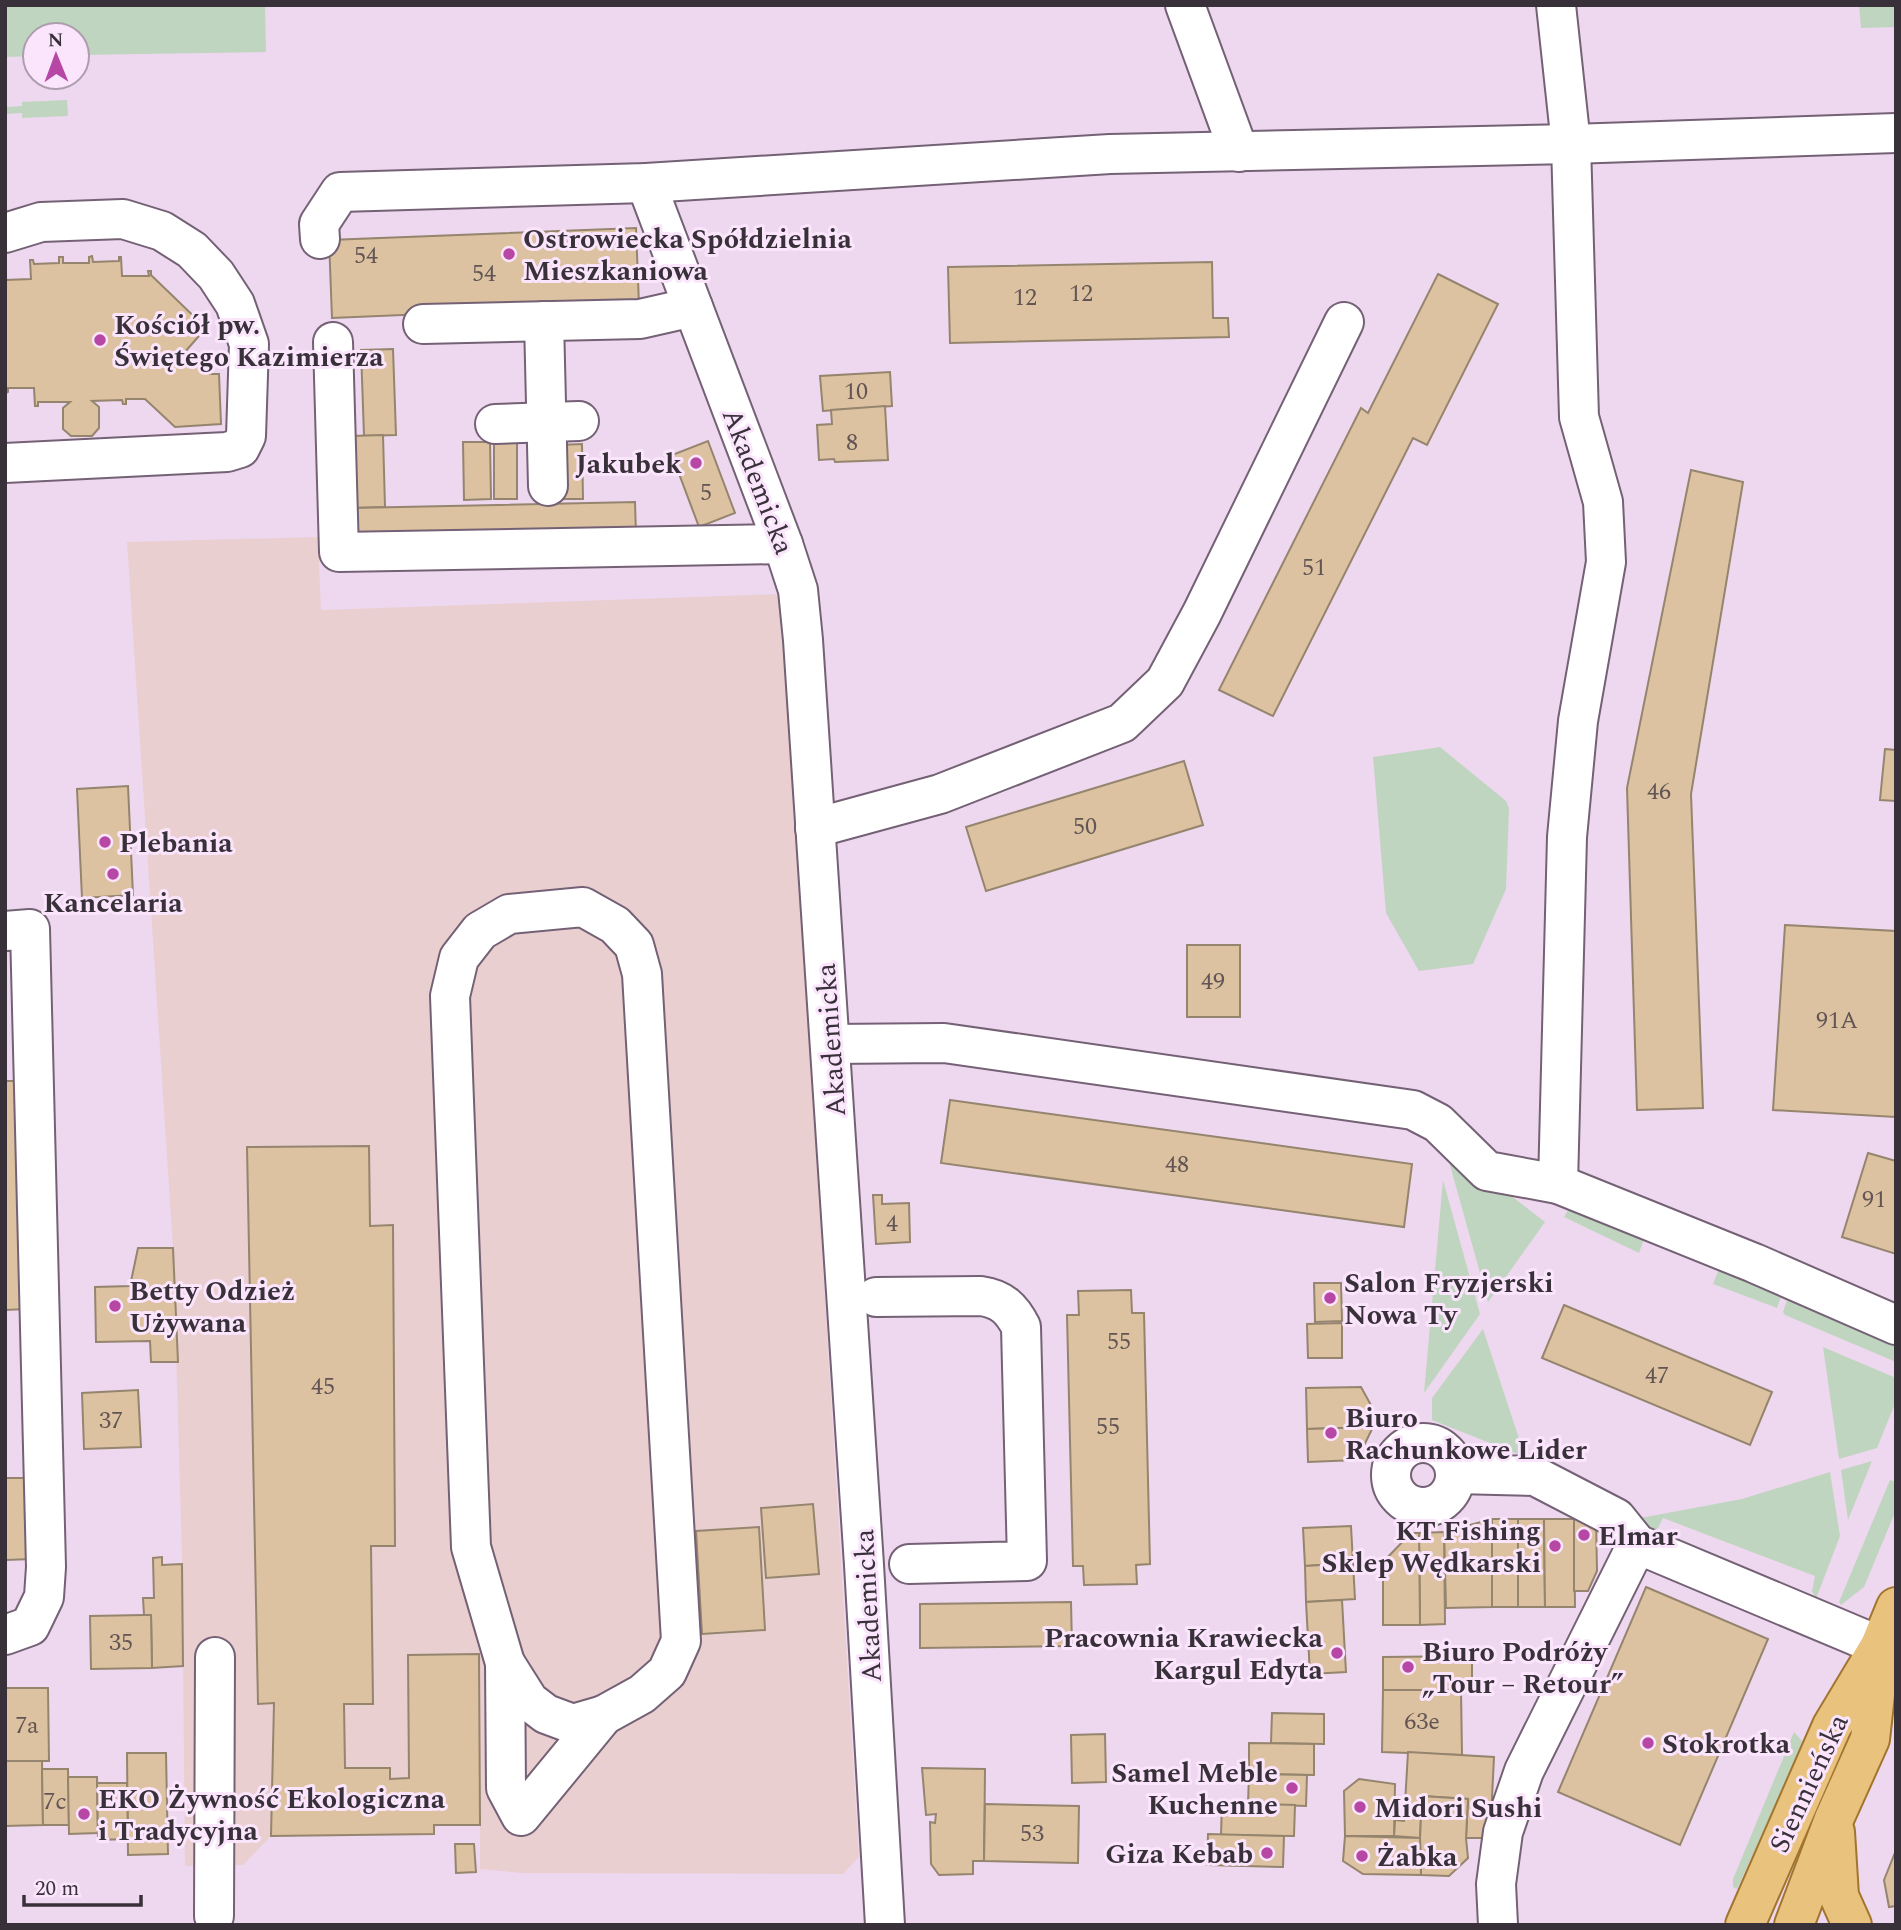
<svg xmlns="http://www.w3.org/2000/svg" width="1901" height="1930" viewBox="0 0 1901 1930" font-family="Spectral,serif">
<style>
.industrial{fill:#eacfd1}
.green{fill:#c0d5bf}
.building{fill:#dcc2a0;stroke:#95846e;stroke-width:2}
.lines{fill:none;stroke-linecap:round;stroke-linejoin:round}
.minor-casing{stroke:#746175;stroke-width:42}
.major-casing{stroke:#a2752e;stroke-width:42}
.minor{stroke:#fff;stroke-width:38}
.major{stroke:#e9c27e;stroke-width:38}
.poi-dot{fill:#b647a5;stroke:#fbe5fc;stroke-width:2.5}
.labels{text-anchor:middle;stroke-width:6;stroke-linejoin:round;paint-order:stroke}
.number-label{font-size:24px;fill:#625554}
.poi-label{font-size:28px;font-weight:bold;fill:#39313a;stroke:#fbe5fc;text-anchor:start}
.street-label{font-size:28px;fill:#39313a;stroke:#fbe5fc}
</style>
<rect width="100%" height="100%" fill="#eed8ef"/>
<!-- industrial -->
<path class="industrial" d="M318,537L321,610L782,594L859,1857L843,1874L522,1873L480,1869V1825H434V1834L271,1836L243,1865L185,1866L182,1557L173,1248L127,542Z"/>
<!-- green -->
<g class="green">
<path d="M5,5H265L266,52L77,55V35H35V56L5,57Z"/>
<path d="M1859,5H1896V27L1861,28Z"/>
<path d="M67,100L68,116L22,118V113L5,114V107L22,106V102Z"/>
<path d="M1440,747L1506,801L1509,808L1506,889L1473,964L1419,971L1386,913L1373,757Z"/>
<path d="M1447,1146L1545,1222L1488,1302L1445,1147Z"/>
<path d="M1443,1180L1480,1314L1424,1393Z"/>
<path d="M1570,1207L1644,1239L1639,1253L1564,1217Z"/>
<path d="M1719,1269L1782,1294L1777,1308L1713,1284Z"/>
<path d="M1788,1297L1896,1339V1362L1785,1315L1783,1312Z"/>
<path d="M1483,1329L1525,1457L1432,1420V1398Z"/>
<path d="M1823,1347L1896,1378V1401L1877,1448L1839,1459Z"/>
<path d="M1872,1461L1848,1520L1841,1470Z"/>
<path d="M1830,1472L1840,1536L1816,1599L1812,1591L1815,1576L1663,1518L1658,1528L1651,1533L1635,1519L1742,1499Z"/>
<path d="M1890,1480L1896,1482V1510L1864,1587L1841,1605L1839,1602Z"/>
<path d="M1794,1732L1804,1743L1737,1889L1733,1887V1879Z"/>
</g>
<!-- building -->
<g class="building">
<path d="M636,228L639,305L332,318L329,240Z"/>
<path d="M92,256L93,262L119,261V257H121L122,276H149L148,271H151V275L206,328L184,353L208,374H219L221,424L175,427L145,399H126V404H123L122,400L92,401L99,407V428L92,436H71L63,429V408L70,402H38V406H35L34,388H8V392L6,393L5,280L31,279L30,260H33L34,264L59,263V257H63V263H89V257Z"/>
<path d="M1212,262L1213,318H1228L1229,337L950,343L948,267Z"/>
<path d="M1438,274L1498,304L1427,445L1413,438L1273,716L1219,690L1361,408L1368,413Z"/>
<path d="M393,349L396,435L364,436L361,350Z"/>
<path d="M890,372L892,406L823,411L820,376Z"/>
<path d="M885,406L888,460L835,462L834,459L819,460L817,425L832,424L831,410Z"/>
<path d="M383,435L385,507L352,508L350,436Z"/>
<path d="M708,441L735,513L699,527L672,455Z"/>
<path d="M463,442H490L491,499L464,500Z"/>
<rect x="494" y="443" width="23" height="56"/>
<path d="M582,444L583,499H560L559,445Z"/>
<path d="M1691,470L1743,482L1691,794L1703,1108L1637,1110L1627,788Z"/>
<path d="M635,502L636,535L353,541L352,508Z"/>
<path d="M1885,749L1896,750V801L1880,800Z"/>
<path d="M1184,761L1203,825L986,891L966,827Z"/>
<path d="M128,786L133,895L82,898L77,789Z"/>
<path d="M1785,925L1896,931L1895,1117L1773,1110Z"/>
<rect x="1187" y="945" width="53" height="72"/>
<path d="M5,1081H19L26,1309L5,1310Z"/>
<path d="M950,1100L1412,1164L1404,1227L941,1163Z"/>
<path d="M369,1146L370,1226L393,1225L395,1546H371L373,1704H344L345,1768H390V1779L409,1778L408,1655L479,1654L480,1825H434V1834L271,1836L274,1703L258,1704L247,1147Z"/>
<path d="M1868,1153L1896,1161V1254L1842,1237Z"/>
<path d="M873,1195H882V1204L909,1203L910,1242L876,1244Z"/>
<path d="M138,1248H173L178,1362H151L150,1341L96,1342L95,1287L130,1286Z"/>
<path d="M1314,1283H1341L1342,1321L1315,1322Z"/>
<path d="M1131,1290L1132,1313H1144L1150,1564L1136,1565L1137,1584L1084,1585L1083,1566H1073L1067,1315H1079L1078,1291Z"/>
<path d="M1564,1305L1772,1392L1750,1445L1542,1358Z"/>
<path d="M1342,1323V1358H1308L1307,1324Z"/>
<path d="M1361,1387L1372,1407L1373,1427L1307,1429L1306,1388Z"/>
<path d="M138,1390L141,1447L84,1449L82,1393Z"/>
<path d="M1373,1427L1357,1460L1308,1462L1307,1429Z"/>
<path d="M5,1478H31L33,1559L5,1560Z"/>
<path d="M813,1504L819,1574L766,1578L761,1508Z"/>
<path d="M1492,1519V1607L1446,1608L1444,1532Z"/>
<rect x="1492" y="1519" width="26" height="88"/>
<path d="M1518,1519H1544L1545,1607H1518Z"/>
<path d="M1544,1519H1574L1575,1607H1545Z"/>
<path d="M1574,1519H1596L1597,1571L1588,1591H1574Z"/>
<path d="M1351,1526L1353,1563L1305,1566L1303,1528Z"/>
<path d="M759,1527L765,1630L702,1634L696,1531Z"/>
<path d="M1444,1532L1445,1624L1420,1625L1419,1533Z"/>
<path d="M1411,1533H1419L1420,1625H1383V1562Z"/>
<path d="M162,1557V1565L182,1564L183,1666L152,1668L151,1615H144L143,1598H154L153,1558Z"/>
<path d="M1353,1563L1355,1599L1306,1602L1305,1566Z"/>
<path d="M1646,1587L1768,1639L1680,1845L1558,1792Z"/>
<path d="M1342,1600L1346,1672L1310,1674L1306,1602Z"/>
<path d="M1071,1602L1072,1646L920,1648V1604Z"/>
<path d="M144,1615H151L152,1668L91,1669L90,1616Z"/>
<path d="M1472,1656V1690H1383V1657Z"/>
<path d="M5,1688H48L49,1761H5Z"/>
<path d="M1383,1690H1461L1462,1755L1382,1752Z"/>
<path d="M1272,1713L1324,1714V1744L1271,1743Z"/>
<path d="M1105,1734L1106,1782L1072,1783L1071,1735Z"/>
<path d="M1249,1743L1314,1744V1775L1249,1774Z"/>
<path d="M1408,1752L1494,1757L1490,1838H1466L1468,1799L1422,1796L1420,1838L1394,1836L1395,1820L1404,1821Z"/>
<path d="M127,1753H166L168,1854L128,1855Z"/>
<path d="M5,1761H42L43,1825L5,1826Z"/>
<path d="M922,1768L985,1769L984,1861H973V1874L939,1875L931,1864L930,1822L935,1823L936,1814L926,1815Z"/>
<path d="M42,1769H68L69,1825H43Z"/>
<path d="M1249,1774L1307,1775L1306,1806L1248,1804Z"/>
<path d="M68,1777H97L98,1833L69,1834Z"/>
<path d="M1359,1779L1395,1784L1394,1836H1345L1344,1791Z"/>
<path d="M97,1783H127L128,1839L98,1840Z"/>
<path d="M1422,1796L1468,1799L1466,1838L1468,1858L1449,1876L1421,1875L1420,1838Z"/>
<path d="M1222,1803L1295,1805L1294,1836L1221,1835Z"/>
<path d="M985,1804L1079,1806L1078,1863L984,1861Z"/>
<path d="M1208,1834L1284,1836L1283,1867L1207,1865Z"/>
<path d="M1345,1836L1420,1838L1421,1875L1363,1874L1343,1861Z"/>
<path d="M455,1844H474L476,1872L456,1873Z"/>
<path d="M1896,1850V1906L1889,1907L1884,1880Z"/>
</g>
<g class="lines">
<!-- minor casing -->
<g class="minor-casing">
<g id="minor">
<path d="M1185,5L1239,152"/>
<path d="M1556,5L1571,144L1579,417L1603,502L1606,562L1578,721L1567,837L1558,1184"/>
<path d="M646,183L783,544L798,590L803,640L864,1565L885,1925"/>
<path d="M5,233L41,222L123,219L162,231L192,250L216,275L235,304L249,344L246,436L240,448L227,452L5,463"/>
<path d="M320,239L319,224L340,192L646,183L1110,154L1571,144L1896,133"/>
<path d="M544,321L548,486"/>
<path d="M423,324L640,319L693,307"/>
<path d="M333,342L339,552L783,544"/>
<path d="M495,424L579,421"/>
<path d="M815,828L940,794L1122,723L1165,682L1202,613L1344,322"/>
<path d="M583,907L615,925L634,945L642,974L681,1641L667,1672L642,1694L604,1715L521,1816L506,1788L505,1663L471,1547L450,996L459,958L480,931L509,914Z"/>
<path d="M5,931L30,929L46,1567L44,1597L30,1626L5,1635"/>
<path d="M830,1044L944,1043L1413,1110L1438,1123L1487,1171L1558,1184L1754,1263L1896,1325"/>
<path d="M876,1297L981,1296C1002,1299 1012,1309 1021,1327L1027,1561L909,1564"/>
<circle cx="1423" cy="1475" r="32"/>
<path d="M1456,1474L1535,1476L1616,1518L1637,1544L1880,1646"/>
<path d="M505,1663L529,1701L546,1714L573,1724L604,1715"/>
<path d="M214,1916L215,1657"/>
<path d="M1498,1925L1496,1884L1503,1832L1524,1771L1637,1544"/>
</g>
</g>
<!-- major casing -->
<g class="major-casing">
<g id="major">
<path d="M1835,1832L1839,1896L1852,1925"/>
<path d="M1745,1925L1832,1726L1880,1646L1896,1607"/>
<path d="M1794,1925L1834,1819L1870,1739L1879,1659"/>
</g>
</g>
<!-- minor -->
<use href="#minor" class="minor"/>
<!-- major -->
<use href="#major" class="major"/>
</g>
<!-- markers -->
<g class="poi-dot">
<circle cx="509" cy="254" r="7"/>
<circle cx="100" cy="340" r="7"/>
<circle cx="696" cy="463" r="7"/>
<circle cx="105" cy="842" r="7"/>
<circle cx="113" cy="874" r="7"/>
<circle cx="1330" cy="1298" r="7"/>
<circle cx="115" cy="1306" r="7"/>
<circle cx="1331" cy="1433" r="7"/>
<circle cx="1584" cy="1535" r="7"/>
<circle cx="1555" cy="1546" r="7"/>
<circle cx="1337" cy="1653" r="7"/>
<circle cx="1408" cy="1667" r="7"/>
<circle cx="1648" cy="1743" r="7"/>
<circle cx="1292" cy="1788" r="7"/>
<circle cx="1360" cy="1807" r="7"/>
<circle cx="84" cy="1814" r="7"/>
<circle cx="1267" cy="1853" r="7"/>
<circle cx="1362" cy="1856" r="7"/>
</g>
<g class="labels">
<!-- number labels -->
<g class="number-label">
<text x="366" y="263">54</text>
<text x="484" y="281">54</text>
<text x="1081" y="301">12</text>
<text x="1025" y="305">12</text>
<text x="856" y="399">10</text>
<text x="852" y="450">8</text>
<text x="706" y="500">5</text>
<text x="1314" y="575">51</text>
<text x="1659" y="799">46</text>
<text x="1085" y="834">50</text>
<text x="1213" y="989">49</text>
<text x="1837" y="1028">91A</text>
<text x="1177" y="1172">48</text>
<text x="1874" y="1207">91</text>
<text x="892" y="1231">4</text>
<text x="1119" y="1349">55</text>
<text x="1657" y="1383">47</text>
<text x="323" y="1394">45</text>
<text x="111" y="1428">37</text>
<text x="1108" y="1434">55</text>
<text x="121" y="1650">35</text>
<text x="1422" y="1729">63e</text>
<text x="27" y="1733">7a</text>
<text x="55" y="1809">7c</text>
<text x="1032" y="1841">53</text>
</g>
<!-- poi labels -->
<g class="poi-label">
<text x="523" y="248">Ostrowiecka Spółdzielnia<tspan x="523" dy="32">Mieszkaniowa</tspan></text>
<text x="114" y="334">Kościół pw.<tspan x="114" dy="32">Świętego Kazimierza</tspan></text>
<text x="682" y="473" text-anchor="end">Jakubek</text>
<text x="119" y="852">Plebania</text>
<text x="113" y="912" text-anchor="middle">Kancelaria</text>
<text x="1344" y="1292">Salon Fryzjerski<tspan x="1344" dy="32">Nowa Ty</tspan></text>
<text x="129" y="1300">Betty Odzież<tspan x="129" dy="32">Używana</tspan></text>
<text x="1345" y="1427">Biuro<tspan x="1345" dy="32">Rachunkowe Lider</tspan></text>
<text x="1541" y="1540" text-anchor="end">KT Fishing<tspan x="1541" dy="32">Sklep Wędkarski</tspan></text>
<text x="1598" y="1545">Elmar</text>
<text x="1323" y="1647" text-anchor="end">Pracownia Krawiecka<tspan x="1323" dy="32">Kargul Edyta</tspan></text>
<text x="1422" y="1661">Biuro Podróży<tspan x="1422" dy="32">„Tour – Retour”</tspan></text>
<text x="1662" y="1753">Stokrotka</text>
<text x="1278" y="1782" text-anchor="end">Samel Meble<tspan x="1278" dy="32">Kuchenne</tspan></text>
<text x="98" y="1808">EKO Żywność Ekologiczna<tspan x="98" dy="32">i Tradycyjna</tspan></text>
<text x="1374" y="1817">Midori Sushi</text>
<text x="1253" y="1863" text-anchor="end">Giza Kebab</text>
<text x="1376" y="1866">Żabka</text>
</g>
<!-- street labels -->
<g class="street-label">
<text transform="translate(759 481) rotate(69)" y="10">Akademicka</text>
<text transform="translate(830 1040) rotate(-94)" y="10">Akademicka</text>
<text transform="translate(867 1606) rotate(-93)" y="10">Akademicka</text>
<text transform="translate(1808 1783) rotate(-65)" y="10">Siennieńska</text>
</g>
</g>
<!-- border -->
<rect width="1901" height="1930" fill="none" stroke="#39313a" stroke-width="14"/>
<!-- north arrow -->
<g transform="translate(56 56) rotate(359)"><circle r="33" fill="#fbe5fc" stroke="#ad9dae" stroke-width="2"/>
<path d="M0-5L12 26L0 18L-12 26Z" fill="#b647a5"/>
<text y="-10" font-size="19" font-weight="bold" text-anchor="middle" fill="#39313a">N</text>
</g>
<!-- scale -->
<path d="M24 1895v10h117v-10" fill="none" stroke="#39313a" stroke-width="3.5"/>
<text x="35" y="1895" font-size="21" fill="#39313a" stroke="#fbe5fc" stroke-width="5" paint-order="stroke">20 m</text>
</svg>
